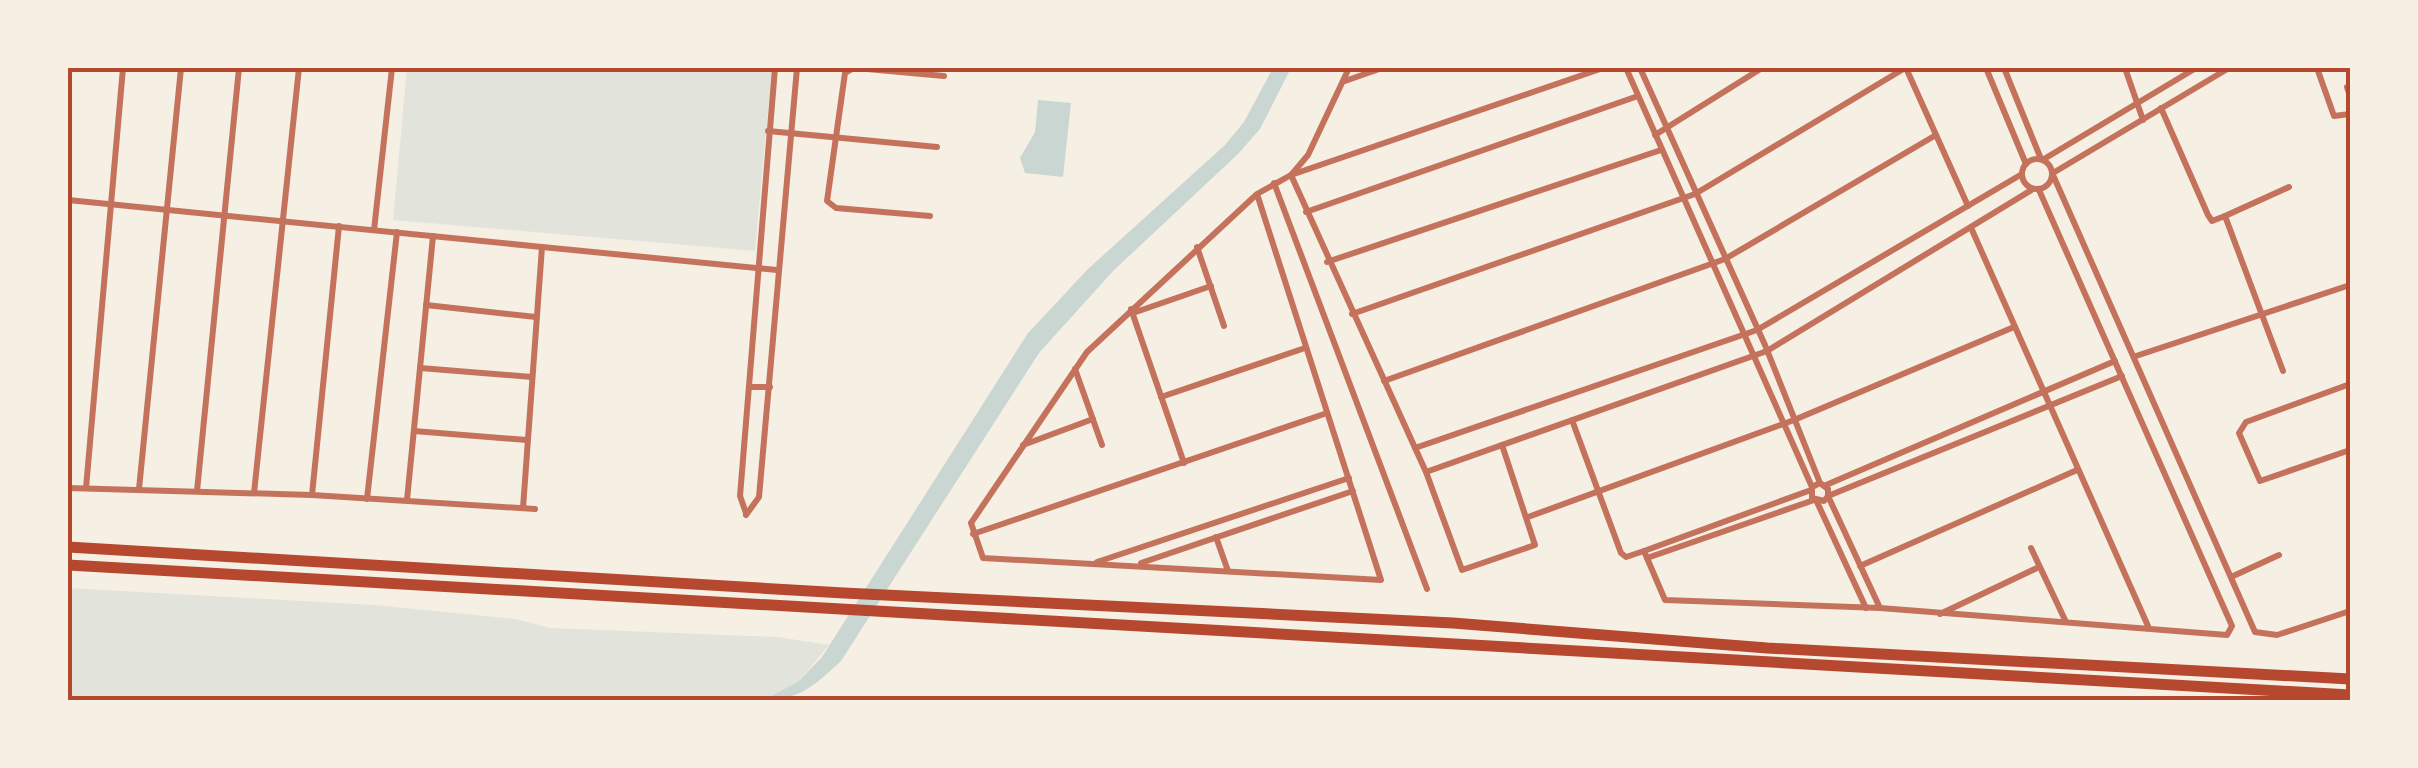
<svg xmlns="http://www.w3.org/2000/svg" width="2418" height="768" viewBox="0 0 2418 768" font-family="'Exo 2',sans-serif">
<style>
.green{fill:#e2e4dc}
.water{fill:#c9d6d2}
.lines{fill:none;stroke-linecap:round;stroke-linejoin:round}
.minor{stroke:#c5725c;stroke-width:6}
.motorway{stroke:#b5482f;stroke-width:11}
.neatline{fill:none;stroke:#b5482f;stroke-width:4}
</style>
<rect width="100%" height="100%" fill="#f6efe4"/>
<!-- green -->
<g class="green">
<path d="M407,68H772L755,251L393,220Z"/>
<path d="M68,588L374,605L516,619L550,628L778,637L829,645L799,681L764,700H68Z"/>
</g>
<!-- water -->
<g class="water">
<path d="M1273,68H1291L1260,129L1238,154L1113,271L1039,353L841,661C815,685 800,700 764,700L799,681L822,657L1028,333L1088,269L1225,145L1244,122Z"/>
<path d="M1038,100L1071,103L1063,177L1025,173L1020,158L1035,132Z"/>
</g>
<g class="lines">
<!-- minor -->
<g class="minor">
<path d="M854,68L845,73L827,201L836,208L930,216"/>
<path d="M856,68L944,76"/>
<path d="M1626,68L1812,487"/>
<path d="M1640,68L1765,345L1820,483"/>
<path d="M1906,68L1968,206"/>
<path d="M1986,68L2026,164"/>
<path d="M2004,68L2041,159"/>
<path d="M2125,68L2143,120"/>
<path d="M2317,68L2334,116L2350,114"/>
<path d="M1345,81L1382,68"/>
<path d="M2347,87L2350,96"/>
<path d="M2161,108L2208,215L2212,221L2225,216L2283,371"/>
<path d="M768,131L937,147"/>
<path d="M1655,135L1762,68"/>
<circle cx="2037" cy="174" r="15"/>
<path d="M2044,159L2196,68"/>
<path d="M2053,173L2229,68"/>
<path d="M1292,174L1308,155L1349,68"/>
<path d="M1291,175L1426,472L1462,570L1535,545L1502,445"/>
<path d="M2053,175L2255,632L2277,635L2350,611"/>
<path d="M1274,183L1427,589"/>
<path d="M1257,194L1381,580L983,558L971,523L1087,352L1257,194L1291,175L1603,68"/>
<path d="M68,200L542,247L523,508"/>
<path d="M1306,212L1638,96"/>
<path d="M2225,216L2289,187"/>
<path d="M374,230L392,68"/>
<path d="M1972,230L2148,626"/>
<path d="M542,247L777,270"/>
<path d="M1197,247L1224,326"/>
<path d="M1327,262L1661,150"/>
<path d="M426,305L536,317"/>
<path d="M1131,309L1184,463"/>
<path d="M1133,313L1211,286"/>
<path d="M1352,314L1695,194L1905,68"/>
<path d="M2136,356L2350,285"/>
<path d="M420,368L532,377"/>
<path d="M1075,369L1102,445"/>
<path d="M1384,381L1725,259L1936,135"/>
<path d="M2350,384L2246,422L2239,433L2260,481L2350,450"/>
<path d="M750,387H770"/>
<path d="M1161,397L1305,348"/>
<path d="M1572,420L1621,553L1626,557L1644,551L1665,600L1880,608L2227,635L2232,626L2039,190"/>
<path d="M414,431L527,440"/>
<path d="M1023,445L1093,419"/>
<path d="M1415,448L1757,330L2022,174"/>
<path d="M1426,472L1767,351L2033,189"/>
<path d="M1826,485L2115,361"/>
<path d="M68,488L312,495L535,509"/>
<path d="M86,488L123,68"/>
<path d="M139,489L181,68"/>
<path d="M197,491L239,68"/>
<path d="M254,493L299,68"/>
<path d="M312,495L339,226"/>
<path d="M367,499L397,232"/>
<path d="M407,500L433,236"/>
<path d="M1817,502L1866,608"/>
<path d="M746,513L740,496L775,68"/>
<path d="M746,515L759,497L797,68"/>
<path d="M1528,517L1794,420L2014,327"/>
<path d="M973,534L1327,413"/>
<path d="M1216,537L1228,571"/>
<path d="M2031,548L2066,622"/>
<path d="M1644,551L1811,490"/>
<path d="M1647,558L1814,500"/>
<path d="M1097,562L1349,478"/>
<path d="M1141,563L1353,491"/>
<path d="M1860,566L2077,470"/>
<path d="M2231,577L2279,555"/>
<path d="M1880,608L1828,496V489L1820,483L1812,487V498L1824,501L1828,496L2122,376"/>
<path d="M1940,614L2039,567"/>
</g>
<!-- motorway -->
<g class="motorway">
<path d="M68,547L844,593L1453,623L1767,648L2350,679"/>
<path d="M68,565L2350,695"/>
</g>
</g>
<!-- border -->
<rect width="2418" height="768" fill="none" stroke="#f6efe4" stroke-width="140"/>
<rect x="70" y="70" width="2278" height="628" class="neatline"/>
</svg>
